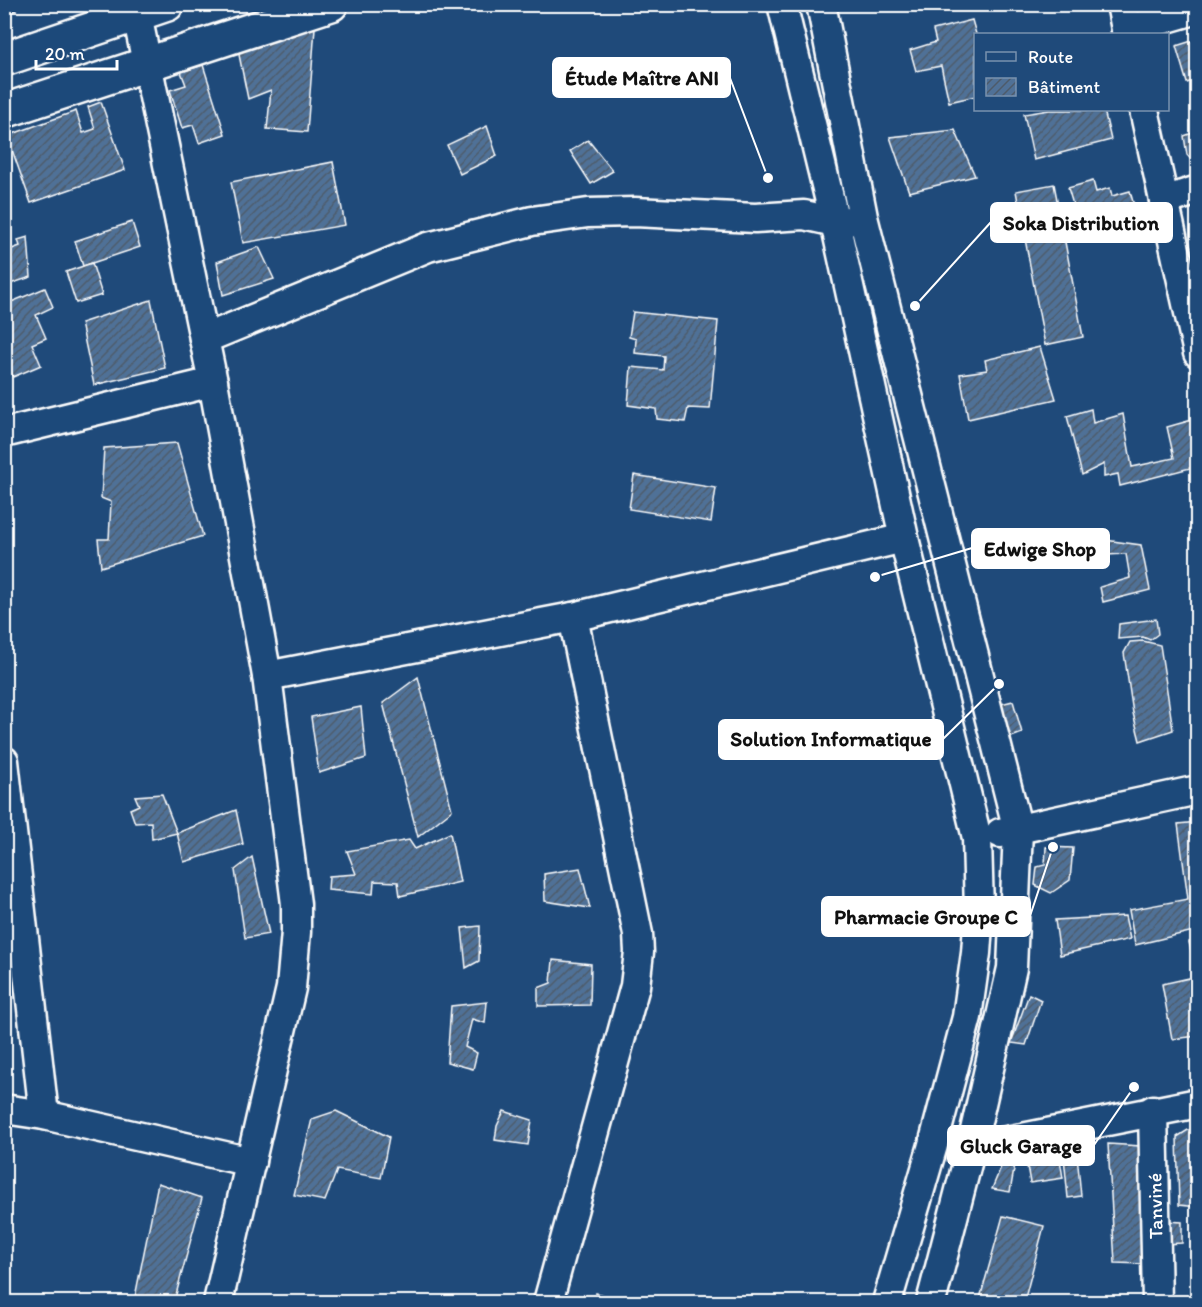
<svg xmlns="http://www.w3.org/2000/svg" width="1202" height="1307" viewBox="0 0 1202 1307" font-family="Itim,sans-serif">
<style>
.building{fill:url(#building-hatch);stroke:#fff;stroke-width:1.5}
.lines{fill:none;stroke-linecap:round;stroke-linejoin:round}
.minor-casing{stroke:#fff;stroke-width:33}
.major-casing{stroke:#fff;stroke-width:38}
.minor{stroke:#1f4a7a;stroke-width:28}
.major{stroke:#1f4a7a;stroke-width:33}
.labels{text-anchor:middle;stroke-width:5;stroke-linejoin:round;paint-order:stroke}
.street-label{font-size:20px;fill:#fff;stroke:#1f4a7a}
.leader{fill:none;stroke:#fff;stroke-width:2}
.callout-dot{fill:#fff;stroke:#1f4a7a;stroke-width:2}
.callout{fill:#fff;stroke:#fff;stroke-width:2}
.callout-label{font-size:21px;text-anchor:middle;font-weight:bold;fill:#111}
</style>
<defs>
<pattern id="building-hatch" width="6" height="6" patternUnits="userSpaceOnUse" patternTransform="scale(1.5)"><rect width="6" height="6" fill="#507197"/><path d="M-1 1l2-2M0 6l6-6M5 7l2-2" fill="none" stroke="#4e5b6a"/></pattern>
</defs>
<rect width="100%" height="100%" fill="#1f4a7a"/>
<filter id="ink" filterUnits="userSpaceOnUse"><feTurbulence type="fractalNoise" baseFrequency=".0167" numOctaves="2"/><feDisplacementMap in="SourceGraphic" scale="12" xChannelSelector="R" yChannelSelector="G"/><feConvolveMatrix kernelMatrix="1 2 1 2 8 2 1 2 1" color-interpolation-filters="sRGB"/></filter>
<g filter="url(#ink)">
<!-- building -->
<g class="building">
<path d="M4,4H15L16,10L4,15Z"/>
<path d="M316,15L307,132L267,129L271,90L248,99L236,40Z"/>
<path d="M972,20L976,34V96L949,102L941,66L916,71L910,50L936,42L933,30Z"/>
<path d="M1198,39V79L1187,83L1176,46Z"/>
<path d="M203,65L225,134L199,143L193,125L182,128L170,90L186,85L181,72Z"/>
<path d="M101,102L125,170L31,203L7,136L76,111L83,133L95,129L88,107Z"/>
<path d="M1049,110H1104L1111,140L1034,160L1024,114Z"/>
<path d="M487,126L497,156L460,174L447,145Z"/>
<path d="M955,130L975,176L909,192L890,137Z"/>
<path d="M1198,131V167L1187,155L1184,136Z"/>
<path d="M588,140L613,171L591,184L570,151Z"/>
<path d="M333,162L345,225L243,243L231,182Z"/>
<path d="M1093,181L1096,192L1110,188L1112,196L1130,191L1139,224L1084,241L1068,188Z"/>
<path d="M1054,184L1083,337L1045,345L1016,191Z"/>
<path d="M132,222L140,247L83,266L75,241Z"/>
<path d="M28,237L31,277L4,286V242L8,241L12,249L20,246L18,240Z"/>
<path d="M259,247L274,279L223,295L217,262Z"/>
<path d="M92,263L102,295L76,303L66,272Z"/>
<path d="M45,288L53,307L36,315L46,338L32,344L41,365L13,377L4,356V305Z"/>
<path d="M151,300L165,368L94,385L81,323Z"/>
<path d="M633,312L718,321L710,409L688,408L685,422L657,419L656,409L628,405L631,367L663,370L664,356L635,353L636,339L629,337Z"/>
<path d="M1040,347L1056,399L968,419L960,374L987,370L985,360Z"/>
<path d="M1091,409L1093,423L1123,414L1132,467L1174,458L1167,427L1192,420L1198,439V466L1120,486L1118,474L1104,477V464L1082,475L1067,416Z"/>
<path d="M177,443L203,536L101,567L98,539H109L111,502L101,498L104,448Z"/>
<path d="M634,475L716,488L711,522L629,509Z"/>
<path d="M1105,540L1141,545L1150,590L1103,602L1100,587L1130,578L1126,554L1106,555Z"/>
<path d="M1156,619L1158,634L1150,640L1143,637L1118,639L1119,624Z"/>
<path d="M1143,641L1160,645L1173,730L1140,741L1133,713L1124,653L1130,642Z"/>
<path d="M418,677L452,810L418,837L383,703Z"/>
<path d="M1013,701L1022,733L1009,738L1001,704Z"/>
<path d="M361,707L366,758L319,773L311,717Z"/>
<path d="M162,794L177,833L152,839L151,822L135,823L130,809L139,805L135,796Z"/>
<path d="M236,810L243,844L184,862L177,833Z"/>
<path d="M1198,822V930L1135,945L1129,910L1188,899L1178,824Z"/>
<path d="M450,833L460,882L400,896L398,882L374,881L373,894L328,890L329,876L356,874L347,851L409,840L415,849Z"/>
<path d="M1046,847L1073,848L1070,880L1051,893L1035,885L1037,867L1045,865Z"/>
<path d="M252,857L269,934L245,938L235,870Z"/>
<path d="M580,868L590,908L545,901L544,874Z"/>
<path d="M1125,916L1130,939L1060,955L1055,920Z"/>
<path d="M480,926L479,961L466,968L462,928Z"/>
<path d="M1198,940V981L1189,942Z"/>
<path d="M553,960L591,964L590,1005L538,1006V988L551,983Z"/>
<path d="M1194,977L1198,999V1036L1172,1039L1162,984Z"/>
<path d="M1029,994L1041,1000L1026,1045L1011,1043Z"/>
<path d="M487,1002L485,1023L472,1019L465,1047L477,1053L473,1069L447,1062L451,1006Z"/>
<path d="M336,1111L389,1137L381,1178L337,1170L325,1201L294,1195L312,1119Z"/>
<path d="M504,1111L532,1120L528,1145L495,1140L497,1126Z"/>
<path d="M1188,1130H1198V1207L1179,1205L1177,1137Z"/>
<path d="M1108,1144L1141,1146L1144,1264L1115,1263Z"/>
<path d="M1059,1154L1063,1178L1030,1183L1026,1160Z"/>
<path d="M1077,1155L1081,1196L1068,1198L1064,1157Z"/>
<path d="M1005,1157L1015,1164L1010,1192L992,1189Z"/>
<path d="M158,1183L202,1198L174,1302H134Z"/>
<path d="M1003,1216L1044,1226L1024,1302H979Z"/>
<path d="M1166,1221L1182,1222V1243L1165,1244Z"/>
<path d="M596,1293L636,1302H594Z"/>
</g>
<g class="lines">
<!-- minor casing -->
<g class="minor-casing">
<g id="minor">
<path d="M782,4L835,222L904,538L977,838L979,911L976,953L967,1017L933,1145L887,1302"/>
<path d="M821,4L863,217L1018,830L1012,968L971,1148L931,1302"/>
<path d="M1121,4L1127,34"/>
<path d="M137,15L213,382L267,676L296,904V932L291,988L218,1302"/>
<path d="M1126,30L1198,9"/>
<path d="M1144,110L1198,353"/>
<path d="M1164,201L1198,190"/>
<path d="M204,339L428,247L532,221L588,213L635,212L755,218L804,215L835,222L837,225L848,221"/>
<path d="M4,433L213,382"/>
<path d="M267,676L573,617L904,538"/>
<path d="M4,761L44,1115"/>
<path d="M1000,833L1198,790"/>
<path d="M4,1109L44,1115L251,1162"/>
<path d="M1153,1110L1157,1302"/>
<path d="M971,1148L1198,1103"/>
<path d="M548,1302L635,986L639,952L638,934L573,617"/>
</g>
</g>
<!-- major casing -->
<g class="major-casing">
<g id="major">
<path d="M4,59L167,4"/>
<path d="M4,111L331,4"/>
</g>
</g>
<!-- minor -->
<use href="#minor" class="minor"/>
<!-- major -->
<use href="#major" class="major"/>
</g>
</g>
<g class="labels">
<!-- street labels -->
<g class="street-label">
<text transform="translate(1155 1206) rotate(-91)" y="7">Tanviné</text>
</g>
</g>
<!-- callouts -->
<path class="leader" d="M768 178L730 78M915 306L991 222M875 577L972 548M999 684L943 739M1053 847L1030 916M1134 1087L1094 1145"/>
<g class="callout-dot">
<circle cx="768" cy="178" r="6"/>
<circle cx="915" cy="306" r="6"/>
<circle cx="875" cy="577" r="6"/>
<circle cx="999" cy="684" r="6"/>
<circle cx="1053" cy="847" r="6"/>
<circle cx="1134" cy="1087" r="6"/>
</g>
<g class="callout">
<rect x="553" y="58" width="177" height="39" rx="6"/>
<rect x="991" y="203" width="181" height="39" rx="6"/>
<rect x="972" y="529" width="137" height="39" rx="6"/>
<rect x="719" y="720" width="224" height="39" rx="6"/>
<rect x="822" y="897" width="208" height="39" rx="6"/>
<rect x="948" y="1126" width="146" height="39" rx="6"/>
</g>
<g class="callout-label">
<text x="642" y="85">Étude Maître ANI</text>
<text x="1081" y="230">Soka Distribution</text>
<text x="1040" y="556">Edwige Shop</text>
<text x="831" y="746">Solution Informatique</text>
<text x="926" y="924">Pharmacie Groupe C</text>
<text x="1021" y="1153">Gluck Garage</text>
</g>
<!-- margin -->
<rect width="1202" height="1307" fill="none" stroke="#1f4a7a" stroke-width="24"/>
<rect x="12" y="12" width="1178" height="1283" fill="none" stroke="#fff" stroke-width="2" filter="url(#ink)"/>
<!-- legend -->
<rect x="974" y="33" width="195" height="78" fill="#1f4a7a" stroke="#7992af" stroke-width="1.5"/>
<rect x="986" y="52" width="30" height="9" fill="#1f4a7a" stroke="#7992af" stroke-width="1.5"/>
<text x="1028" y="63" font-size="18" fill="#ffffff">Route</text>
<rect x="986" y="78" width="30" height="18" fill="url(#building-hatch)" stroke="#7992af" stroke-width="1.5"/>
<text x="1028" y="93" font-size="18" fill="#ffffff">Bâtiment</text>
<!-- scale -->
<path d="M36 60v9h81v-9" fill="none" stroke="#ffffff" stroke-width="3"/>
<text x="45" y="60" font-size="18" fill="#ffffff" stroke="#1f4a7a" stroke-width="4.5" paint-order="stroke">20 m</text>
</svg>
